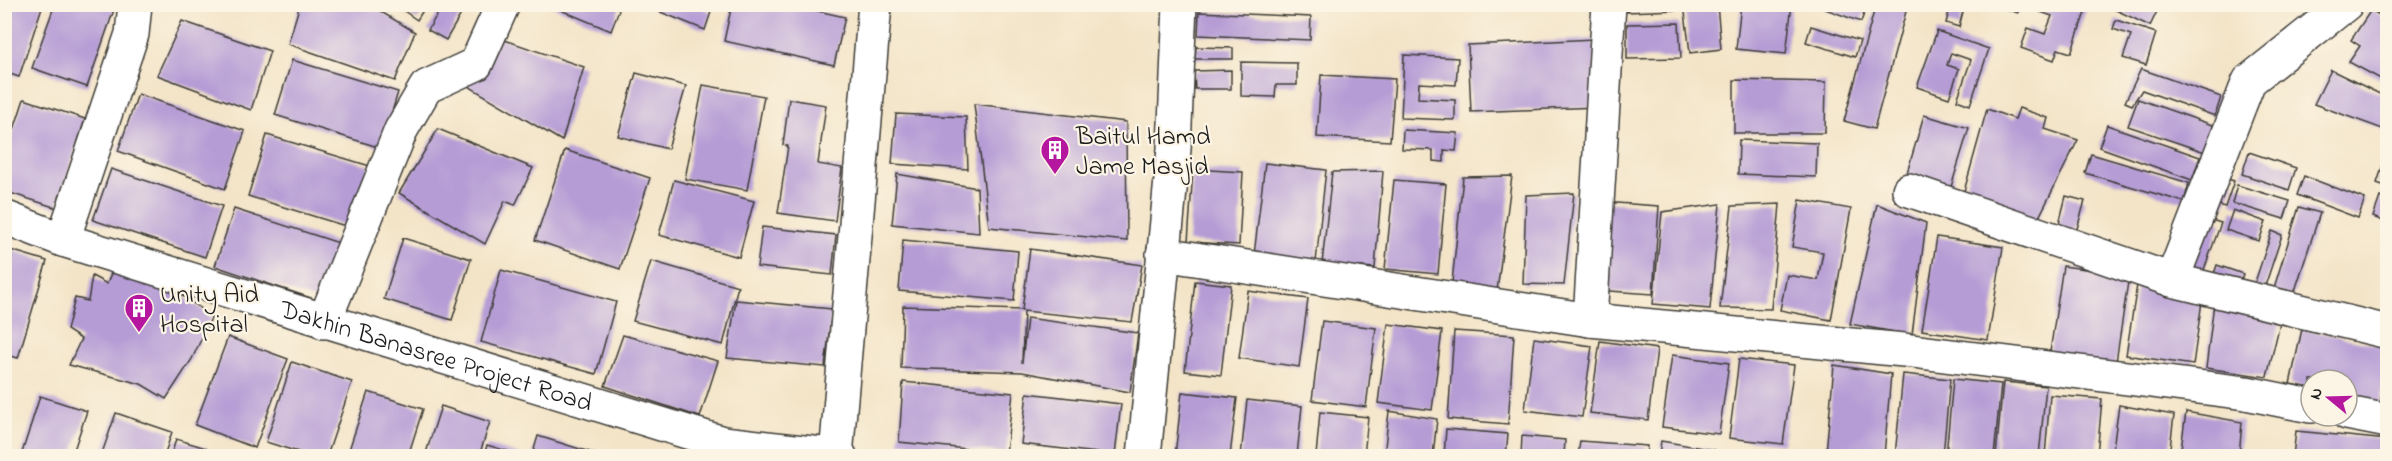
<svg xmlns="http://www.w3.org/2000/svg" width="2392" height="461" viewBox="0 0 2392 461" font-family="'Indie Flower',sans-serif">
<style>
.building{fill:#b59cd5}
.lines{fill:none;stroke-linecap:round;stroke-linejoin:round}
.minor-casing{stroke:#3c3a36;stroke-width:36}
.minor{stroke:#fff;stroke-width:33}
.labels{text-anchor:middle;stroke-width:4.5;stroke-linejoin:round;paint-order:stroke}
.poi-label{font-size:26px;fill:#1c1c1c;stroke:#fcf5e5;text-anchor:start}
.street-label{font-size:26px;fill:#1c1c1c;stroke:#fcf5e5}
</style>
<rect width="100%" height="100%" fill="#fcf5e5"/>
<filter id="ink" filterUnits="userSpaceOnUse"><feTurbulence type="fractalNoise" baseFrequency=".0167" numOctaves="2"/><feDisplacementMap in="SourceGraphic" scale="12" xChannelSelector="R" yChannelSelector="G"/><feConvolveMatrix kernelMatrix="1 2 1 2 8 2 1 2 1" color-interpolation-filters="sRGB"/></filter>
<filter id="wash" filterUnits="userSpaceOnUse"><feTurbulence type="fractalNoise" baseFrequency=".008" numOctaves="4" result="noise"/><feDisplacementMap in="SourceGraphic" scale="24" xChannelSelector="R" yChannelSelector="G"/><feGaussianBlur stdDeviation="1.35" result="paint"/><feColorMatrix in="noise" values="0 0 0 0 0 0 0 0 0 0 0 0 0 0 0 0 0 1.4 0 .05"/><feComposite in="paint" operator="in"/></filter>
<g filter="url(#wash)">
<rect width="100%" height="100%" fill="#f3e4c7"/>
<g id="blocks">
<!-- building -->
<g class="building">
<path d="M4,4H43L19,77L4,72Z"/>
<path d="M55,4H116L87,87L32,68Z"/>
<path d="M300,4H368L415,32L395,81L288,44Z"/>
<path d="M394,4H427L417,20Z"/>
<path d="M443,4H467L446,40L428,30Z"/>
<path d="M546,4H621L611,31Z"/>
<path d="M695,4L711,12L705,30L643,5Z"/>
<path d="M732,4H786L845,17L834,65L724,41Z"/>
<path d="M1627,4H1677V10L1627,12Z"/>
<path d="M1684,4H1717L1721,49L1690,53Z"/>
<path d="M1741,4H1792L1786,54L1736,49Z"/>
<path d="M1817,4H1864L1867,5L1861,22L1817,6Z"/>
<path d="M1876,4H1908L1874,129L1844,121Z"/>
<path d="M1951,4H1965L1959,27L1946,23Z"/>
<path d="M1992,4H2020L2018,13Z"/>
<path d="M2037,4H2088L2071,53L2058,49L2054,60L2021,48L2028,28L2045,34L2052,16L2035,10Z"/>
<path d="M2103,4H2154L2159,7L2150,26Z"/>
<path d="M2371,10L2388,20V83L2349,62L2360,46L2351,40Z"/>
<path d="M1199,12L1311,17L1310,40L1198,35Z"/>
<path d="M2116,20L2156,33L2146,65L2123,58L2131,35L2113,29Z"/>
<path d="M182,21L270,51L251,110L157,75Z"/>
<path d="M1679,23L1681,58L1627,59V24Z"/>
<path d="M1811,26L1860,41L1855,57L1806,42Z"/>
<path d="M478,31L584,67L562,141L458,80Z"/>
<path d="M1937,31L1989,49L1970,105L1957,100L1971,60L1951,53L1947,65L1959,69L1949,98L1917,87Z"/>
<path d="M1594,39L1597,107L1471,112L1468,45Z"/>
<path d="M1196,47L1233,48V59H1195Z"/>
<path d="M1404,55L1458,58L1456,85L1419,83L1418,98L1455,100V120L1401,118Z"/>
<path d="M292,60L398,92L381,148L275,115Z"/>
<path d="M1241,62L1297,63V85H1276L1275,97L1241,96Z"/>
<path d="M2141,69L2221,97L2215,116L2142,90L2132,105L2125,102Z"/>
<path d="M1231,70V89H1195L1194,71Z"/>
<path d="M2331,70L2388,98V131L2314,104Z"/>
<path d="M636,73L686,86L668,149L618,136Z"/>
<path d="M1321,75L1395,79L1390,141L1317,137Z"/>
<path d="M1734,80L1826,82L1825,133H1734Z"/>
<path d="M703,85L764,96L747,190L685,179Z"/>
<path d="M138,94L245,131L225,189L118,151Z"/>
<path d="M24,99L85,119L57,208L4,191V160Z"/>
<path d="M789,99L826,105L818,164L842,168L835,221L778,213L788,146L783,145Z"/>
<path d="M2138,99L2218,127L2208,153L2128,126Z"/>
<path d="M974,104L1126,122L1127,241L989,227Z"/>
<path d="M2019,108L2048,118L2045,129L2078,140L2036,223L1961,202L1987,109L2015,119Z"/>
<path d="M896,114L966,117L968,169L892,164Z"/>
<path d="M1924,115L1969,128L1951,187L1907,173Z"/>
<path d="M2107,125L2200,157L2192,180L2099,147Z"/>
<path d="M438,129L533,168L515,205L505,201L485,244L399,193Z"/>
<path d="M1403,130L1458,133L1456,151L1444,150V162L1433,161V150L1402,149Z"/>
<path d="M267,135L370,166L352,228L248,196Z"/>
<path d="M1739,140L1817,143L1816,177L1738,174Z"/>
<path d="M565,150L650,178L620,269L535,240Z"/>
<path d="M2249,152L2296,168L2289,190L2242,174Z"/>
<path d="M2091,154L2189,183L2184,202L2085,173Z"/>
<path d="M1265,163L1326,170L1316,262L1254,255Z"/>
<path d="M2383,165L2388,167V187L2377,183Z"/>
<path d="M111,169L222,206L205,257L93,220Z"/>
<path d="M1193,169L1243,172L1239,245L1188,242Z"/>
<path d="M1383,171L1375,268L1322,264L1332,172Z"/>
<path d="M897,174L977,188L979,233L892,224Z"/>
<path d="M1512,176L1497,291L1451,292L1463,177Z"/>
<path d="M2304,176L2365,199L2358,218L2297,195Z"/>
<path d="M2222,177L2234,181L2225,207L2213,203Z"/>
<path d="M674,180L754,201L739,257L659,235Z"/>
<path d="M1394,180L1446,184L1438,274L1385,269Z"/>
<path d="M2237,185L2290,201L2284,219L2232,203Z"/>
<path d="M1574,193L1564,285L1523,284L1526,195Z"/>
<path d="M2066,196L2085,201L2076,232L2058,228Z"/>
<path d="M2380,197L2388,200V223L2373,217Z"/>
<path d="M1800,200L1851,209L1831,320L1780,310L1787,275L1818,280L1823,252L1792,247Z"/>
<path d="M1602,202L1659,206L1653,294L1595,290Z"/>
<path d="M1720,204L1710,309L1653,304L1662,212Z"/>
<path d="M1780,204L1771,309L1720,308L1732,206Z"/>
<path d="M1877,204L1926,223L1912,335L1850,324Z"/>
<path d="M2299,207L2320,213L2293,297L2273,291Z"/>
<path d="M234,209L342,244L323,302L215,266Z"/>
<path d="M2233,210L2266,222L2259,241L2226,230Z"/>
<path d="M2205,218L2221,223L2201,278L2186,272Z"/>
<path d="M762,227L836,235L832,275L757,267Z"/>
<path d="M2272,231L2282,235L2264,289L2254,285Z"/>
<path d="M1937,237L2003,247L1988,340L1922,330Z"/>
<path d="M403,238L471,259L452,320L384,299Z"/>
<path d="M903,240L1018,251L1014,301L899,291Z"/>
<path d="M4,248L47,261L18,358L4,354Z"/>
<path d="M1030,249L1142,265L1132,322L1024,311L1022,363L1027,318L1138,333L1130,392L1022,372L901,368L903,306L1022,310Z"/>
<path d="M651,261L738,286L723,345L633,321Z"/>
<path d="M2217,265L2243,274L2238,289L2212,280Z"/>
<path d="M2063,266L2129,275L2115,369L2049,359Z"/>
<path d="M501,270L616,302L596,374L481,342Z"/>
<path d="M112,271L178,293L212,316L192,359L166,399L141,384L69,365L81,339L67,330L75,298L88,301L92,276L107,284Z"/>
<path d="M1195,281L1231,285L1221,375L1185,371Z"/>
<path d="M2137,285L2203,294L2193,365L2126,355Z"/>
<path d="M1248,291L1308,299L1299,367L1239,358Z"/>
<path d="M736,300L832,309L825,367L727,358Z"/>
<path d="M2214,303L2280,323L2267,377L2206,368Z"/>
<path d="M1322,321L1376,328L1366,407L1312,400Z"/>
<path d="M1388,324L1442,331L1432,410L1378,403Z"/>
<path d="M2302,329L2388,347V367L2380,403L2347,396V380H2311V388L2290,384Z"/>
<path d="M1454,331L1514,335L1508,424L1448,419Z"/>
<path d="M623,335L718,361L700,417L605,386Z"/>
<path d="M228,337L288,359L255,448L195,425Z"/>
<path d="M1534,338L1592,346L1582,417L1525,410Z"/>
<path d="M1600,341L1657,349L1648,420L1590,413Z"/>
<path d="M1672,355L1729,363L1719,434L1662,427Z"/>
<path d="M1739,359L1794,365L1783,444L1729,438Z"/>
<path d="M292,362L352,382L327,456H311L266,442Z"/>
<path d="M1834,365L1891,374L1884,456L1826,453Z"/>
<path d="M1903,374L1950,379L1943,456H1895Z"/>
<path d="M1953,379L2001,384L1994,456H1946Z"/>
<path d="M903,382L1013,393L1006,453L899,442Z"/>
<path d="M2003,382L2046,386L2039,456H1996Z"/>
<path d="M368,392L423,409L408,456H347Z"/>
<path d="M1182,392L1237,398L1230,456H1175Z"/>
<path d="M1027,393L1121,404L1115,455L1021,444Z"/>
<path d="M2050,395L2102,399L2097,456H2045Z"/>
<path d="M40,396L87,411L72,456H21Z"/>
<path d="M1247,400L1302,406L1297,456H1241Z"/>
<path d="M2119,405L2174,415L2169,456H2112Z"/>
<path d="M441,406L490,422L479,456H425Z"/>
<path d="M1389,411L1437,419L1433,456H1384Z"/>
<path d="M1320,412L1368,417L1364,456H1316Z"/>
<path d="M2186,412L2242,422L2239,456H2180Z"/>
<path d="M116,413L172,432L164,456H101Z"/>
<path d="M1446,429L1508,434L1506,456H1444Z"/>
<path d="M2296,431L2388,440V456H2293Z"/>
<path d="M538,436L593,453L592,456H532Z"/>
<path d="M1522,436L1565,440L1564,456H1521Z"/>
<path d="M176,439L206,448L203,456H171Z"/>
<path d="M1580,441L1647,446L1646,456H1578Z"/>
<path d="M1661,441L1715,450L1714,456H1659Z"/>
<path d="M487,445L524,456H484Z"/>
<path d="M1733,451L1759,455L1758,456H1732Z"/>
</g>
</g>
</g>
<g filter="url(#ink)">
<use href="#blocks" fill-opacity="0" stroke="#3c3a36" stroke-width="1.5"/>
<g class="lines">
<!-- minor casing -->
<g class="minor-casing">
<g id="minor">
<path d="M1909,190L2172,280L2388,332"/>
<path id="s1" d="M4,217L63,240L723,443L840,456"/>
<path d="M63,240L132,34L135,4"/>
<path d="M1163,254L1590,320L1904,350L2246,393L2311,406"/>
<path d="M2172,280L2249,81L2346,4"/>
<path d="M1590,320L1609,4"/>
<path d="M324,322L401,130L426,87L476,64L503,4"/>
<path d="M2347,413L2388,421"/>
<path d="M836,456L875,4"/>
<path d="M1144,456L1174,149L1180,4"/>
</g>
</g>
<!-- minor -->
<use href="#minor" class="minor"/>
</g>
</g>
<!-- icons -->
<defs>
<g id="building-pin" transform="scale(1.5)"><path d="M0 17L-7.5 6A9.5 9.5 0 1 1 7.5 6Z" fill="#b5179e" stroke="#fcf5e5"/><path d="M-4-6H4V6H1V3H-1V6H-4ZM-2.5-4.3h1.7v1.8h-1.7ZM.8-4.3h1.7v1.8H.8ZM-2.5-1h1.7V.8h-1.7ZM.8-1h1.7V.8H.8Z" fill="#fff"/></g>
</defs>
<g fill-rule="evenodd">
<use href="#building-pin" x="1055" y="150"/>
<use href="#building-pin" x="139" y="308"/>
</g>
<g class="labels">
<!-- poi labels -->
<g class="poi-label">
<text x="1076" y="144">Baitul Hamd<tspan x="1076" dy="30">Jame Masjid</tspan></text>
<text x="160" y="302">Unity Aid<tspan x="160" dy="30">Hospital</tspan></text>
</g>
<!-- street labels -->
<g class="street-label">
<text dy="9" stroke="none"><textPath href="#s1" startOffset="454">Dakhin Banasree Project Road</textPath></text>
</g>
</g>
<!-- margin -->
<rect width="2392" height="461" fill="none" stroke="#fcf5e5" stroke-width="24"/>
<!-- north arrow -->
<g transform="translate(2329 398) rotate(289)"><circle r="28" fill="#fcf5e5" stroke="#a29e95" stroke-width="1.5"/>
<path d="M0-4.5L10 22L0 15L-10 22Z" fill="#b5179e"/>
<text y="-9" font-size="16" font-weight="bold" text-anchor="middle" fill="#1c1c1c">N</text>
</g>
</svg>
